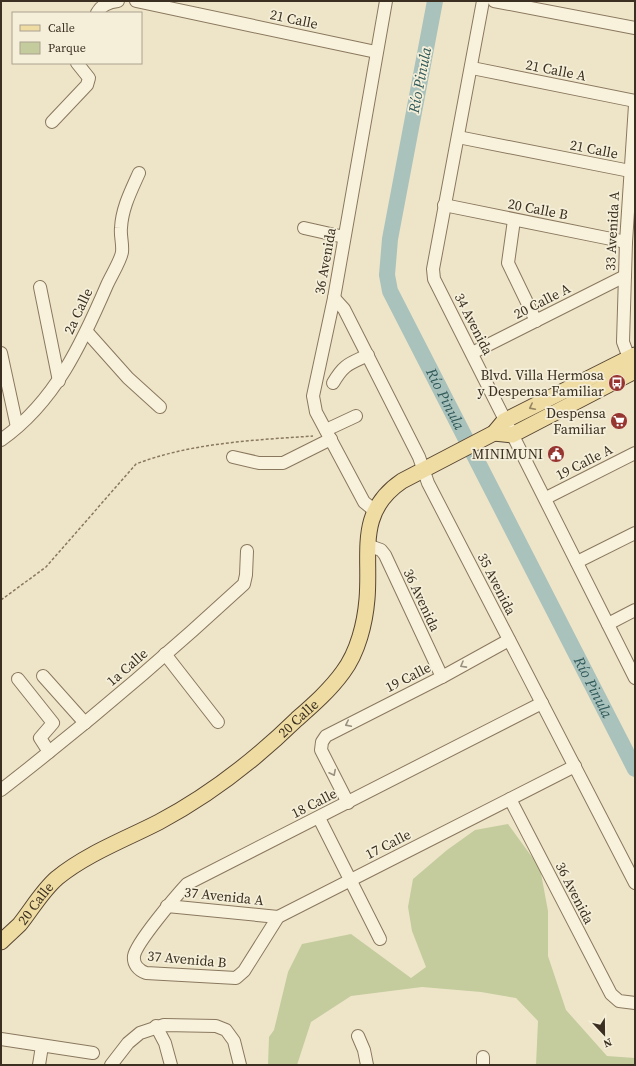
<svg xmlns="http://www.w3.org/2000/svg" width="636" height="1066" viewBox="0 0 636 1066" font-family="'Source Serif 4',serif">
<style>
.green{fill:#c4cc9d}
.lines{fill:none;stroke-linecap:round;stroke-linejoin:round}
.river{stroke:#aac2bc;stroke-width:16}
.minor-casing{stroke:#8a785e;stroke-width:14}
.major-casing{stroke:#584632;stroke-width:17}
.path{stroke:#8a785e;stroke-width:1.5;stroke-dasharray:3 2;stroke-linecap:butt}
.minor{stroke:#f8f2dd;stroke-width:12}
.major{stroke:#efdca3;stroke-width:15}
.oneway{stroke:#958662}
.oneway2{stroke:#9a907f}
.labels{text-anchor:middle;stroke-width:3.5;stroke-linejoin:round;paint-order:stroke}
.street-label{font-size:14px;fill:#3b2f21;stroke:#f5efd9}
.poi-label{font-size:14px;fill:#3b2f21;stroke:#f5efd9;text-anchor:end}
.water-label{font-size:15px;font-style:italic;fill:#315a5a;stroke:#f5efd9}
</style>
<rect width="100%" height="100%" fill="#eee5c9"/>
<!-- green -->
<path class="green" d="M508,824L540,868L548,911V956L566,1010L607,1056L635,1058V1065H536L538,1021L516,998L481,992L422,987L351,996L311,1022L297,1065H268L269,1037L274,1030L288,972L302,944L351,934L411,978L426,967L412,931L408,907L413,879L447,850L475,830Z"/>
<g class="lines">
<!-- river -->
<path class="river" id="s1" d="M435,1L390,239L387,275L390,291L635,769"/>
<!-- minor casing -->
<g class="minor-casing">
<g id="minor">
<path d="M136,1L376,52"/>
<path d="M483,1L433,269L434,279L635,678"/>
<path d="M494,1L635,28"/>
<path d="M97,13C101,5 109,2 118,1"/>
<path d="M472,68L635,101"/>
<path d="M52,122L87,85L89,78L77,63"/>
<path d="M458,137L630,171"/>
<path d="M444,205L626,242"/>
<path d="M514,220L508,263L536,321"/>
<path d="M304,228L344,237"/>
<path d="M40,287L59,381"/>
<path d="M334,298L344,309L419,457L428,483L635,883"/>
<path d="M87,332L128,378L160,407"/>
<path d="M1,353L17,427"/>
<path d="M472,353L625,276"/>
<path d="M629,358L623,342L626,242L635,105"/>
<path d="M333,383C344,364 349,364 368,355"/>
<path d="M326,430L356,416"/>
<path d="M1,440C55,402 82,343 107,285C111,276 121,260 122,252C123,244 120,235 121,228C122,208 131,191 139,173"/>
<path d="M233,457L259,463H283L331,439"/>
<path d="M546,498L635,453"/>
<path d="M375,511L364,502L316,412L313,396L334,298L386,1"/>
<path d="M367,545L381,550L385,555L442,677"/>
<path d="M577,562L635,533"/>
<path d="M608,624L635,610"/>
<path d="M165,654L218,722"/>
<path d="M43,676L85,723"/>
<path d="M18,679L53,723L40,738L49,752"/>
<path d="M542,703L187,884C176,896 136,943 134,956C133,964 138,970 146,973L236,978L244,971L278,917L575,766"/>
<path d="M1,790C85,725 166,656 244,584L246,575L247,551"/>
<path d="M510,799L611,994L619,1001L635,1003"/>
<path d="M348,803L321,750L322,742L326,736L442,677L509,640"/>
<path d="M319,818L380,939"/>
<path d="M167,906L278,917"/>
<path d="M156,1026L165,1043L171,1065"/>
<path d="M358,1036L364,1050L367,1065"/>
<path d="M1,1039L93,1053"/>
<path d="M483,1057V1065"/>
<path d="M39,1065L42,1046"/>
<path d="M111,1065L128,1043L140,1033L164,1025L216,1026L226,1030L234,1041L240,1065"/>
</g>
</g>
<!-- major casing -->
<g class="major-casing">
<g id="major">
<path d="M494,433L512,435L635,371"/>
<path id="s2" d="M1,942C7,936 14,930 20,924C32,909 42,891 57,878C86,854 126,839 159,822C210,795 256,759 297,719C313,705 330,690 343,672C358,652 365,623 367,599C371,553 356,512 402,481L494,433L504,421L635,355"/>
</g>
</g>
<!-- path -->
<path class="path" d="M1,600L46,567L136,464C190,443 255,440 313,436"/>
<!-- minor -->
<use href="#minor" class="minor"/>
<!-- major -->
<use href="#major" class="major"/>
</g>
<!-- one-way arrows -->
<defs><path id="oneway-chevron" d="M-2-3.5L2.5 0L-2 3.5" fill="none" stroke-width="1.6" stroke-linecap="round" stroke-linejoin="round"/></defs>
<use class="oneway" href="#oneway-chevron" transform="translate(532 407) rotate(153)"/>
<g class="oneway2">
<use href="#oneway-chevron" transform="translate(463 665) rotate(151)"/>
<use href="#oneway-chevron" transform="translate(348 724) rotate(154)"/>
<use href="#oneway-chevron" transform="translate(333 773) rotate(63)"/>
</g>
<!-- icons -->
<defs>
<g id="bus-disc" transform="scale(0.9)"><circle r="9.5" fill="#973530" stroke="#f5efd9"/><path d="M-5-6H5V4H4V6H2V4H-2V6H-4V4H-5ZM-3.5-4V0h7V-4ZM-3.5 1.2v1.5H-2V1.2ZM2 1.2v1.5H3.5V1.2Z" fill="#fff"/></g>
<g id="supermarket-disc" transform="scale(0.9)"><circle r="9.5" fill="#973530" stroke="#f5efd9"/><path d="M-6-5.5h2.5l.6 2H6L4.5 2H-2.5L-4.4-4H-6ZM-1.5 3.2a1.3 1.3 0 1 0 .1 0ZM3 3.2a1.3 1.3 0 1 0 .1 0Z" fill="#fff"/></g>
<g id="civic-disc" transform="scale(0.9)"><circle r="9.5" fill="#973530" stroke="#f5efd9"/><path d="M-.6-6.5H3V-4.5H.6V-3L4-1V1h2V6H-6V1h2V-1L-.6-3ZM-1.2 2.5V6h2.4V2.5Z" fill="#fff"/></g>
</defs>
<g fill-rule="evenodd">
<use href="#bus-disc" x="617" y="383"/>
<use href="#supermarket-disc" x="619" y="421"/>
<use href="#civic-disc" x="556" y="454"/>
</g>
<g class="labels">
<!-- street labels -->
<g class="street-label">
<text transform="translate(294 19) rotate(12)" y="5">21 Calle</text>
<text transform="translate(556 70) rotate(11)" y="5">21 Calle A</text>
<text transform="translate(594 149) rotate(11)" y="5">21 Calle</text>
<text transform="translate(538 209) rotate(11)" y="5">20 Calle B</text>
<text transform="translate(612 231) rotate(-87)" y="5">33 Avenida A</text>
<text transform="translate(325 261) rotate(-80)" y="5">36 Avenida</text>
<text transform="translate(542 301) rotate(-27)" y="5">20 Calle A</text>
<text transform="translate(78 311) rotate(-65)" y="5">2a Calle</text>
<text transform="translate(474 324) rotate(63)" y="5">34 Avenida</text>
<text transform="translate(584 462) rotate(-27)" y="5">19 Calle A</text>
<text transform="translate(497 584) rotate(63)" y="5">35 Avenida</text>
<text transform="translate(422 600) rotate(65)" y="5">36 Avenida</text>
<text transform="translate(127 667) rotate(-41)" y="5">1a Calle</text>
<text transform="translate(408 677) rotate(-27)" y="5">19 Calle</text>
<text dy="5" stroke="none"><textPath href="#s2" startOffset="376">20 Calle</textPath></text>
<text transform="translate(314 803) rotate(-27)" y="5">18 Calle</text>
<text transform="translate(388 844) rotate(-27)" y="5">17 Calle</text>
<text transform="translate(575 893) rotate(63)" y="5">36 Avenida</text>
<text transform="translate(224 896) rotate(6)" y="5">37 Avenida A</text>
<text dy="5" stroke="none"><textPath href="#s2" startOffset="52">20 Calle</textPath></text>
<text transform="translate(187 959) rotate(5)" y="5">37 Avenida B</text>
</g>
<!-- poi labels -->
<g class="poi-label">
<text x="604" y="380">Blvd. Villa Hermosa<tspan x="604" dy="16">y Despensa Familiar</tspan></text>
<text x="606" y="418">Despensa<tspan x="606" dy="16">Familiar</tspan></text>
<text x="543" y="459">MINIMUNI</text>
</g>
<!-- water labels -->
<g class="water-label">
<text transform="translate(420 80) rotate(-79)" y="5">Río Pinula</text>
<text dy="5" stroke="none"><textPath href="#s1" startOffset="416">Río Pinula</textPath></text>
<text dy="5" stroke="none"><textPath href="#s1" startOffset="740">Río Pinula</textPath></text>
</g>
</g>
<!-- border -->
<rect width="636" height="1066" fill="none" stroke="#3b2f21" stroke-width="4"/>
<!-- legend -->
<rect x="12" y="12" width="130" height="52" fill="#f5efd9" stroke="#aba28f"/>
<rect x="20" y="25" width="20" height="6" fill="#efdca3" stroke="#aba28f"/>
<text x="48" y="32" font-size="12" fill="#3b2f21">Calle</text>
<rect x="20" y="42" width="20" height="12" fill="#c4cc9d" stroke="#aba28f"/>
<text x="48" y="52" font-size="12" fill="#3b2f21">Parque</text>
<!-- north arrow -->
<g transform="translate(604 1034) rotate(158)" stroke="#f5efd9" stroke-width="3" paint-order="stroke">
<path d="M0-3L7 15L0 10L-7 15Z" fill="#3b2f21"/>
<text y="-6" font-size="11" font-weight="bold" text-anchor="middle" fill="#3b2f21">N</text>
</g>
</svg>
